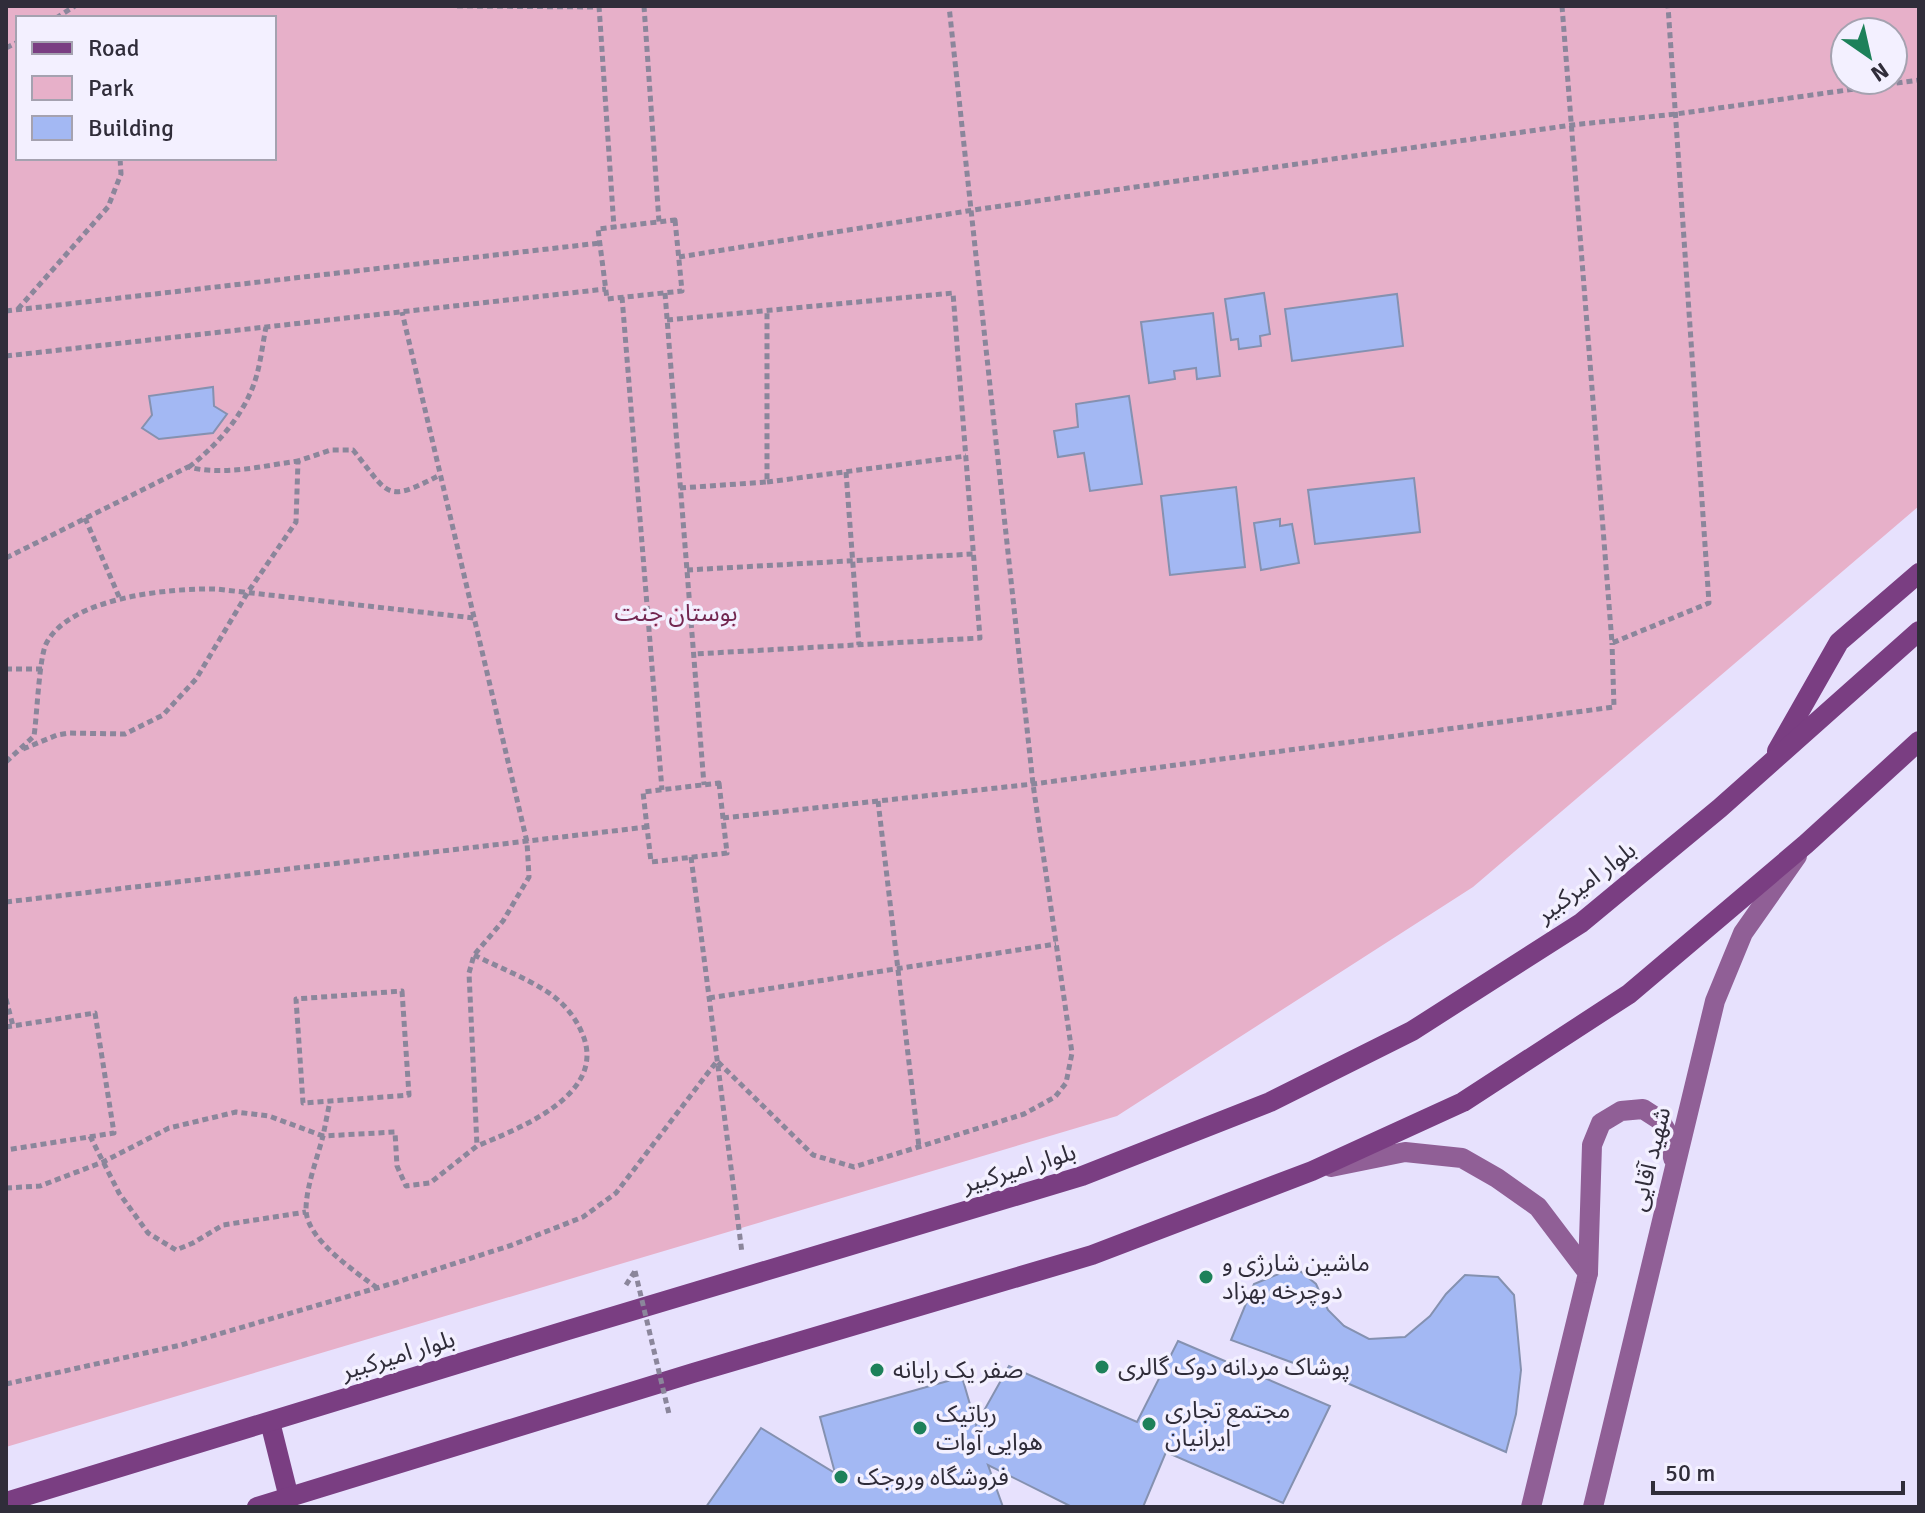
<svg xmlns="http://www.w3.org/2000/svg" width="1925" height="1513" viewBox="0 0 1925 1513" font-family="Signika,'Noto Sans Arabic',sans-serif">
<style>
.green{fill:#e7b0c9;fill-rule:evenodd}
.building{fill:#a3b8f3;stroke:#8591b0;stroke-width:2}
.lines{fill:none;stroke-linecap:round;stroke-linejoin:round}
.path{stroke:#8b869b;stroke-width:5;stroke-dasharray:6 4;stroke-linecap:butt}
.secondary{stroke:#905f96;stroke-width:20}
.primary{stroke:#7a3e82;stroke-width:20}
.path-bridge{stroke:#8b869b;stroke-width:5;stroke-dasharray:6 4;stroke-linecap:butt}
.poi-dot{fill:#1d815a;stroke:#f3f0ff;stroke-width:3}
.labels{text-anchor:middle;stroke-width:7;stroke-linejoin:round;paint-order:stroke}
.park-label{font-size:24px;fill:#722650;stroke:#f3f0ff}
.street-label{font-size:24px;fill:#302d3a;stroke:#f3f0ff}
.poi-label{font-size:24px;fill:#302d3a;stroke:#f3f0ff;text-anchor:start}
</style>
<rect width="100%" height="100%" fill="#e7e1fd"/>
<!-- green -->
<path class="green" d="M6,6H1919V506L1473,887L1117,1116L6,1447ZM18,18H274V158H18ZM1845,32H1893V80H1845Z"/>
<!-- building -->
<g class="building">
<path d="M1264,293L1270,334L1260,336L1261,346L1239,349L1238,339L1231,340L1225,299Z"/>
<path d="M1397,294L1403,346L1292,361L1285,309Z"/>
<path d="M1213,313L1220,376L1197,379L1196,368L1174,371L1175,379L1149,383L1141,322Z"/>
<path d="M213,387L214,406L227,414L213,433L159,439L142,428L152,415L149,396Z"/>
<path d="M1129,396L1142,484L1090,491L1084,453L1058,457L1054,431L1078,427L1076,404Z"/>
<path d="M1414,478L1420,532L1315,544L1308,490Z"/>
<path d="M1236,487L1245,567L1170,575L1161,496Z"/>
<path d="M1280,519V526L1292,524L1299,563L1261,570L1254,523Z"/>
<path d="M1286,1271H1300L1316,1284L1328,1310L1344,1326L1369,1339L1405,1337L1430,1316L1446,1294L1465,1275L1498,1277L1514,1295L1521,1370L1516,1414L1506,1452L1340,1380L1231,1340L1254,1284Z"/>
<path d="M1178,1341L1330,1406L1283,1503L1166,1452L1143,1507H1072L988,1465L1003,1507H706L761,1428L835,1473L820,1417L962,1377L976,1425L1009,1366L1137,1422Z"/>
</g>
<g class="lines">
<!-- path -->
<g class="path">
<path d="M457,6L599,7"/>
<path d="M599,6L614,228"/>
<path d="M644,6L659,222"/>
<path d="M1562,6L1612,643L1709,603L1668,6"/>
<path d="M56,18L75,6"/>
<path d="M6,48L18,42"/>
<path d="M675,220L682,291L607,299L598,229Z"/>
<path d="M679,257L980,209L1572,125L1676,114L1919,80"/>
<path d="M665,293L704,785"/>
<path d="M622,297L662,790"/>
<path d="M18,309L108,207L121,174L120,158"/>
<path d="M6,311L600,243"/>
<path d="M667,320L953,293L980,638L694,654"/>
<path d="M6,356L606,289"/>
<path d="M189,467C215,447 240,419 252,389C260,370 262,347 266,327"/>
<path d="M846,472L859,645"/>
<path d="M767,482L966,456"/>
<path d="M680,488L767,482V311"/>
<path d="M85,518L120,599"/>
<path d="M6,558L188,467C224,476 262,466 298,461"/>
<path d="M687,570L973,554"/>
<path d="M6,669H42"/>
<path d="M23,749L57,735L69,733L125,734L163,715L196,679L248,592L296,522L298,461L331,450H353C390,495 384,504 440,475"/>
<path d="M6,762L34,736C37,716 39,659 46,644C69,597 171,588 216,589L474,618"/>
<path d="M719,783L727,853L651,862L643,792Z"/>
<path d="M878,801L919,1147"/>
<path d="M723,818L1033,784L1614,707L1612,643"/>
<path d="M691,857L742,1253"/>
<path d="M6,902L647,827"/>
<path d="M474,955C498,967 524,977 546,991C562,1001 575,1016 582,1033C609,1094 520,1128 477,1146"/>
<path d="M402,991L409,1095L303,1103L296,999Z"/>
<path d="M709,998L1056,944"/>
<path d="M6,999L13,1026"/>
<path d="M6,1027L95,1013L114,1133L6,1150"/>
<path d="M90,1136L119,1193L148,1233L176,1250L193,1243L223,1225L306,1212"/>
<path d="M6,1188L40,1186L103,1162L169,1128L236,1112L269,1116L323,1136L330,1101"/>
<path d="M626,1285L635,1271"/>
<path d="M377,1288C355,1271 307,1240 306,1210C306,1187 317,1159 323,1136L395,1132L397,1166L406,1186L430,1183L477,1146L469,973L474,955L503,921L529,877L527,842L402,312"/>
<path d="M6,1384L181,1345L394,1283L512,1245L583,1217L616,1193L717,1061L813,1155L854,1167L1024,1114L1055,1097L1066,1083L1072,1053L1033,784L949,6"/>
</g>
<!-- secondary -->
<g class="secondary">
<path d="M1331,1167L1405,1152L1462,1158L1497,1178L1538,1207L1588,1273L1531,1507"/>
<path d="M1588,1273L1592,1145L1601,1123L1621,1111L1643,1109L1660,1120L1671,1139L1673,1158"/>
<path d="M1593,1507L1715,1001L1743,933L1797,856"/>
</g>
<!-- primary -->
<g class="primary">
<path d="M1777,751L1839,642L1919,573"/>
<path d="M270,1422L289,1498"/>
<path d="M6,1502L568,1330L1082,1176L1270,1102L1412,1031L1581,923L1720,808L1919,631"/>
<path d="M257,1507L693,1373L1092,1255L1312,1171L1463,1102L1629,994L1806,844L1919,741"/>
</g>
<!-- path-bridge -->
<path class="path-bridge" d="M635,1271L669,1414"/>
</g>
<!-- markers -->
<g class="poi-dot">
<circle cx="1206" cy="1277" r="8"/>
<circle cx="1102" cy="1367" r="8"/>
<circle cx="877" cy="1370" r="8"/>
<circle cx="1149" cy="1424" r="8"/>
<circle cx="920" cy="1428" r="8"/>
<circle cx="841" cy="1477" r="8"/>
</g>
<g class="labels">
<!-- park labels -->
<g class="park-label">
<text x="676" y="621">بوستان جنت</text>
</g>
<!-- street labels -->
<g class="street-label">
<text transform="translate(1586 882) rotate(-37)" y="8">بلوار امیرکبیر</text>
<text transform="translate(1650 1159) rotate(-76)" y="8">شهید آقایی</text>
<text transform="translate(1019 1168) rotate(-17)" y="8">بلوار امیرکبیر</text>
<text transform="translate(398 1355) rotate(-17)" y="8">بلوار امیرکبیر</text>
</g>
<!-- poi labels -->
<g class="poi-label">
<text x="1222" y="1271">ماشین شارژی و<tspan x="1222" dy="28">دوچرخه بهزاد</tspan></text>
<text x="1118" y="1375">پوشاک مردانه دوک گالری</text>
<text x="893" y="1378">صفر یک رایانه</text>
<text x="1165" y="1418">مجتمع تجاری<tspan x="1165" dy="28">ایرانیان</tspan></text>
<text x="936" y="1422">رباتیک<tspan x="936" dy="28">هوایی آوات</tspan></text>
<text x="857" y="1485">فروشگاه وروجک</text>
</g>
</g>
<!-- border -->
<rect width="1925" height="1513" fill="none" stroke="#302d3a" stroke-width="16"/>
<!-- legend -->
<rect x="16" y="16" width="260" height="144" fill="#f3f0ff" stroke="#a5a2b0" stroke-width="2"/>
<rect x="32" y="42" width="40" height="12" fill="#7a3e82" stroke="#a5a2b0" stroke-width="2"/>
<text x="88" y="56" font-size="24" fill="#302d3a">Road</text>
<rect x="32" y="76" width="40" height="24" fill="#e7b0c9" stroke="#a5a2b0" stroke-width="2"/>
<text x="88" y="96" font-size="24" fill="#302d3a">Park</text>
<rect x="32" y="116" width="40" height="24" fill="#a3b8f3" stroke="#a5a2b0" stroke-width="2"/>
<text x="88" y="136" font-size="24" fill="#302d3a">Building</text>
<!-- north arrow -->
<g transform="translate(1869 56) rotate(146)"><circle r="38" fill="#f3f0ff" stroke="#a5a2b0" stroke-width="2"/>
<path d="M0-6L14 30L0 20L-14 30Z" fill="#1d815a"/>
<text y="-12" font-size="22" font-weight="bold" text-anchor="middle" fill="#302d3a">N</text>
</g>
<!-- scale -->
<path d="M1653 1481v12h250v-12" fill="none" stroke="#302d3a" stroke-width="4"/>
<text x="1665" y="1481" font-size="24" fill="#302d3a" stroke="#f3f0ff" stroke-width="6" paint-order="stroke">50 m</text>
</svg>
